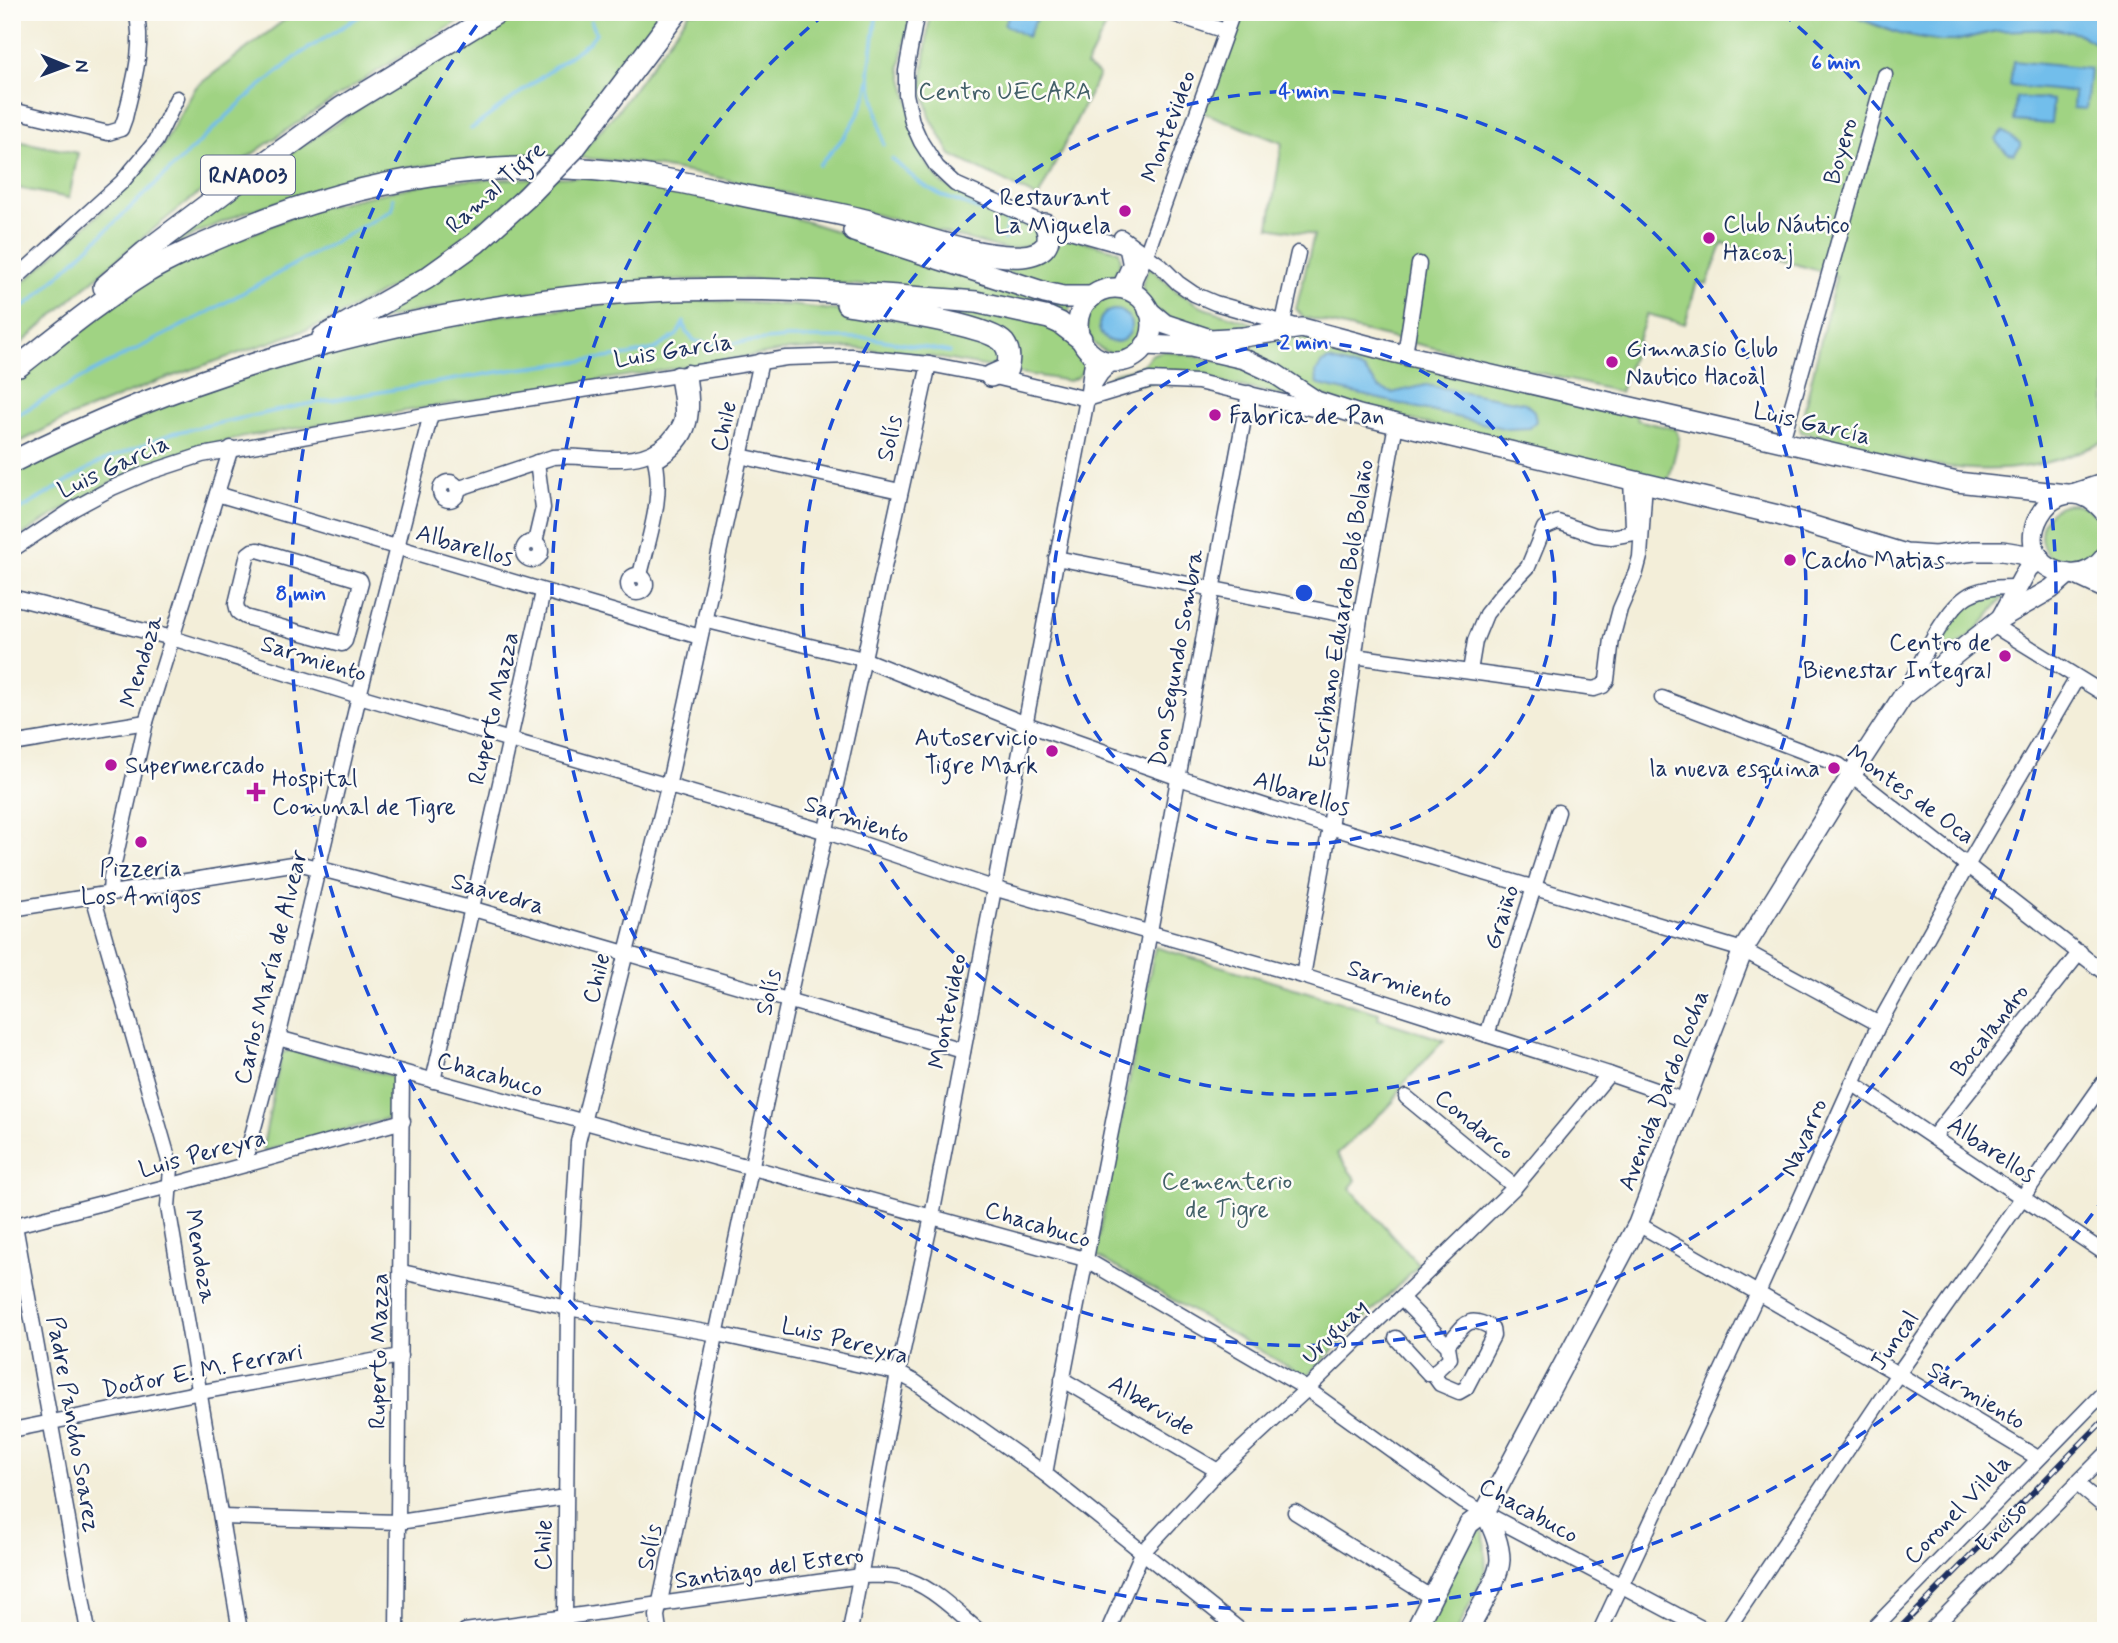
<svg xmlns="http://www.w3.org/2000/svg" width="2118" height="1643" viewBox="0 0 2118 1643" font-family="Mynerve,sans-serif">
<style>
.green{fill:#a0d383;stroke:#5e8170;stroke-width:2}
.water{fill:#72beeb;stroke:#4676a4;stroke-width:2}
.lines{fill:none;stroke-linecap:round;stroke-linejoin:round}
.stream{stroke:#72beeb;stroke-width:3.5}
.minor-casing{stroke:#3b4c70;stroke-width:17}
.major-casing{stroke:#3b4c70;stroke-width:22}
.highway-casing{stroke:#3b4c70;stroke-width:24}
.minor{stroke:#fff;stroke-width:14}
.major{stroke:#fff;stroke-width:19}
.highway{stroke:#fff;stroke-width:21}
.rail-casing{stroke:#1b2f5e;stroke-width:6}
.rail{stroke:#fdfcf7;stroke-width:3.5;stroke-dasharray:10;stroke-linecap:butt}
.highway-bridge-casing{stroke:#3b4c70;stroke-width:24;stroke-linecap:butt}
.highway-bridge{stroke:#fff;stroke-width:21}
.ring{fill:none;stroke:#1d4ed8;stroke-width:3.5;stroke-dasharray:12 9}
.poi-dot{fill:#b5179e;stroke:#fdfcf7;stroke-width:2.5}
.labels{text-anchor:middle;stroke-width:5;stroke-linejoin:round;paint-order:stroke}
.shield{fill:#fdfcf7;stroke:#5f6c8c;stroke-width:2}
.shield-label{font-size:23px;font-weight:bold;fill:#1b2f5e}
.park-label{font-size:24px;fill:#436069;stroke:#fdfcf7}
.street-label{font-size:24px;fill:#1b2f5e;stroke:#fdfcf7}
.poi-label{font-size:24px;fill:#1b2f5e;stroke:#fdfcf7;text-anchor:start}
.centre{fill:#1d4ed8;stroke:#fdfcf7;stroke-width:3.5}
.ring-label{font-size:21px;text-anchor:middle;font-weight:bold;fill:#1d4ed8;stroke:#fdfcf7;stroke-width:5;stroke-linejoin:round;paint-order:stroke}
</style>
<rect width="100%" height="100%" fill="#fdfcf7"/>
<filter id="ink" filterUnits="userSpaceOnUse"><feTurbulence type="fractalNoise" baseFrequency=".0143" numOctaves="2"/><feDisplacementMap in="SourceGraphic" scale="14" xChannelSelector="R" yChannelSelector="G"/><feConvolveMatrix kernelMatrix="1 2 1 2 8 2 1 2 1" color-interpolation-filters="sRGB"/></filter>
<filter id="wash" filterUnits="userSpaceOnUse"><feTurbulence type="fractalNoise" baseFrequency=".00686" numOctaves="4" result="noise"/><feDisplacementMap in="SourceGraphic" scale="28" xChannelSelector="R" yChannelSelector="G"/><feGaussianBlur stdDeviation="1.57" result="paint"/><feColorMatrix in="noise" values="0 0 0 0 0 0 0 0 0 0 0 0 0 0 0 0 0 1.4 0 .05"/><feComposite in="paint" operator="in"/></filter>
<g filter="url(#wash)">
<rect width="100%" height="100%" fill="#f3eed9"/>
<!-- green -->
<g class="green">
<path d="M295,12H474C376,71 276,133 186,203C126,250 69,301 12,352V293L115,199L158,154L196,87Z"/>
<path d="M508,12H668L584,149L619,109L690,12H911L900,67L925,161L942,184L1035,223L1045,242L1008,250L847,207L715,177L637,163L582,158L518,157L409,167L356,178L246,212L197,233L151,260L271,166Z"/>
<path d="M930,12H1113L1086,66L1099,75L1038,198L951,155L930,117L922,84Z"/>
<path d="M1239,12H1842C1873,24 1905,39 1940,41C1958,42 1975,36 1992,32C2017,26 2053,25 2078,34C2087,37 2097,45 2106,50V441C2081,452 2056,462 2029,466C1952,480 1875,450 1801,432L1800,428L1836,276L1723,243L1707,284L1697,282L1685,324L1647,314L1620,392L1303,317L1296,309L1314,235L1269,227L1282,143L1202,112Z"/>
<path d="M12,140L78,153L69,198L12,187Z"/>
<path d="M602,176L754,205L908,254L1072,301L1066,319C1004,308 941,294 878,287C711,269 542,284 378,320L374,318L470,236L427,268L323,324L156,382L65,419L12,446V383L64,338L158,274L307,210L438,181Z"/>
<path d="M1054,233L1119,251L1121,261L1115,274L1079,289L1066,290L968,262L1019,259Z"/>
<path d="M1149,266L1175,290L1204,308L1261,326L1240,332L1185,327L1152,307L1144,295L1142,285Z"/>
<circle cx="1115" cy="325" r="28"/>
<path d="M892,299L1048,322L1079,347L1085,359L1084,369L1078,377L1069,381L1007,371L1015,357Z"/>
<path d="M643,300H699L791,305L875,315L985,336L1005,358L989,367L927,356L852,348L790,350L248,436C215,444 181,452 149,465C101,485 56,514 12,541V471L82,437L246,374L320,353L499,315Z"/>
<path d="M1309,338L1636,412L1637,420L1675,429L1679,438L1668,482L1337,402L1198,342Z"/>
<path d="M1166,351L1224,362L1261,374L1296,399L1198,377L1114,387L1106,386L1104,383C1113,368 1125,373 1139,367C1152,361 1142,354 1166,351Z"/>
<circle cx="2072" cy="535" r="31"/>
<path d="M2008,591C1994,609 1968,648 1944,648L1941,638L1951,619L1979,594Z"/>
<path d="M1155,947L1379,1013L1378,1019L1444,1040L1404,1083L1393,1102L1337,1154L1356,1180L1350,1188L1419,1265L1306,1377L1095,1255Z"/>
<path d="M292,1050L396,1077V1113L390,1118L264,1151L263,1146L281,1055L284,1052Z"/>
<path d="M1478,1528L1484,1533L1486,1571L1457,1631H1422L1474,1531Z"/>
</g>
<!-- water -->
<g class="water">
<path d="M1011,12H1040L1027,37L1004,24Z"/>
<path d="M1842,12H2106V50L2079,34L2056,29L1996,31L1955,41H1938L1900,34Z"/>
<path d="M2013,61L2090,69L2086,109L2073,108L2074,92L2010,86Z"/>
<path d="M2016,97L2053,100L2051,124L2014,121Z"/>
<path d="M2003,131L2020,143V147L2014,154L2008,153L1997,143L1996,139Z"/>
<circle cx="1115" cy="326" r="16"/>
<path d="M1329,360L1364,370L1379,388L1392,393L1426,385L1525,403L1534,411L1536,421L1530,428L1507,429L1320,385L1317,382L1316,372L1322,363Z"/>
</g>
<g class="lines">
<!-- stream -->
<g class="stream">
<path d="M877,12L869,72L884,145"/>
<path d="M471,129L589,42L596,33L591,21"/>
<path d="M892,159L920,183L942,196L1008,220L1004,240"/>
<path d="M819,165C843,140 864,116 869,81"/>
<path d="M12,315L34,299L246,98L300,54L366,12"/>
<path d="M684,324L686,332L695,341L714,345L787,338H870L949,352"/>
<path d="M12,418L92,372L201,316L392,210L393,198"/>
<path d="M12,515L98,463L173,433L303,405L510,370L629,355L655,349L677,335L684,322"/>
</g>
</g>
</g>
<g filter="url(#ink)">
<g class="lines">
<!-- minor casing -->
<g class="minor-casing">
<g id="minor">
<path d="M917,12L906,71V94L912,122L921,142L937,167L955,184L1045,224L1123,246L1127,250L1130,264"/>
<path d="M1167,12L1225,31"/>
<path d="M12,110L108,133L121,129L125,118C133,83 145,48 136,12"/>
<path d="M1121,237L1161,266L1178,283L1194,294L1215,303L1299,327"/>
<path d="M12,282L122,182L156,141L177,98"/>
<path d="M1119,288L1130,264L1136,261"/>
<path d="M1133,293L1135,279L1146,255L1233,12"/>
<path d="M1283,322L1298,253"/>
<path d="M1405,355L1419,264"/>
<path d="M1092,388L1101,374L1114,361"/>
<path d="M1782,441L1885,75"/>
<path d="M740,456L900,491"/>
<path d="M656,461C695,438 694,413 688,372"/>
<path d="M1631,479L1633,527"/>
<circle cx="449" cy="491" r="9"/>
<path d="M457,489L553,457C591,453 637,472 668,441C674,434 681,427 682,418C683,404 679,388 677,374"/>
<path d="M217,494L700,637"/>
<path d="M535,542L543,508L537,462"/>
<circle cx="532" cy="551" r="9"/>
<path d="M12,550L75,508L112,488L147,473L202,455L431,414L786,358L851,356L929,364L991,376L1087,399L1150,380L1198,382L1326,412"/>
<path d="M258,550L360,580L361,583L345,641L342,644L245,617L238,612L236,604L248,554L252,551Z"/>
<path d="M1056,558L1360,618"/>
<path d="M640,575C649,537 666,491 653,453"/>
<circle cx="637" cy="584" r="9"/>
<path d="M12,597L172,638L359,696L827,832L993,888L1303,976L1609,1074L1684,1100"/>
<path d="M704,620L863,659L1026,724L1179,778L1330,827L1743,950L1879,1024"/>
<path d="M1993,625L2106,695"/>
<path d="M1354,656L1594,689L1603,686L1607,680L1612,639L1620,609L1636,572L1640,557L1645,482"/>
<path d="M1470,671L1475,641L1486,614L1502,594L1528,567L1544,528L1558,522L1595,535L1611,537L1640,532"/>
<path d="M1907,689C1921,663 1943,610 1969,595C1984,587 2001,587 2017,587"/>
<path d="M1662,698L1839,765L2106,974"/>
<path d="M12,744L146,722"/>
<path d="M110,892L111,877L146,722L231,448"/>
<path d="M93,896L171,1168L168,1207L240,1631"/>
<path d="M12,909L298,863L470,908L963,1051"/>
<path d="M1303,976L1330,827L1360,618L1396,424"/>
<path d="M1487,1035L1558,812"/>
<path d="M278,1038L1085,1259L1307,1389L1464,1502L1707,1631"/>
<path d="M433,1081L543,592"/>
<path d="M1852,1083L2106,1254"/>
<path d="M1406,1097L1515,1187"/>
<path d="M1933,1137L2080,952"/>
<path d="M244,1165L278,1038L359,696L431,414"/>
<path d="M1638,1224L1898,1374L2038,1458"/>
<path d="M15,1225L88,1631"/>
<path d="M12,1226L169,1186L403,1121"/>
<path d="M402,1272L568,1308L717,1334L898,1373L915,1382L1045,1474L1241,1631"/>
<path d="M1401,1298L1448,1346L1450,1358L1438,1369L1435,1377L1440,1384L1459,1392L1466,1388L1493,1336L1492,1328C1466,1313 1465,1326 1447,1345"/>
<path d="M1396,1338L1429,1374L1436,1373"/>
<path d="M1062,1379L1218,1471"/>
<path d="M12,1430L201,1392L400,1356"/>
<path d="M1045,1474C1078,1292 1116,1112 1150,931C1184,752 1214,572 1249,393"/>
<path d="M2076,1483L2106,1508"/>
<path d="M1295,1512L1432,1598"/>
<path d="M222,1517L399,1522L565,1497"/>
<path d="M565,1618L568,1308L578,1142L668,787L761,361"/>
<path d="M397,1631L402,1072"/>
<path d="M465,1631L861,1576C878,1576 895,1574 911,1581C934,1589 960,1615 979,1631"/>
<path d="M659,1631L657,1616L751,1169L929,364"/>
<path d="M850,1631L898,1373L932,1216L1087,399L1092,362L1091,353"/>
<path d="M1108,1631L1142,1553L1218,1471L1307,1389L1515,1187L1609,1074"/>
<path d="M1600,1631L1758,1293L1879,1024L1968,864L2077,678"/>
<path d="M1726,1631L1898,1374L2106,1079"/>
<path d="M1871,1631L2106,1390"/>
<path d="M1930,1631L2106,1454"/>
</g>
</g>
<!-- major casing -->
<g class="major-casing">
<g id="major">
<circle cx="1115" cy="325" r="37"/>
<path d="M1148,310L1165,324L1210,339L1243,337L1302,328L1396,353L1957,482L2066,494"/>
<path d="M1145,345L1191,347L1244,359L1274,373L1316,401L1359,415L1778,515L1906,554L1935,556L1974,551H2002L2039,557"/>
<path d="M2072,494L2106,483"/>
<path d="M2106,514C2054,448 1993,564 2069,574C2084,576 2098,567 2106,555"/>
<path d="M2076,575L2106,589"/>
<path d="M2001,618L2028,568L2040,558"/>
<path d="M1415,1631L1469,1524L1485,1512L1638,1224L1743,950L1852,774L1903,696L2001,618L2051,589L2068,574"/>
<path d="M1468,1631C1477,1612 1499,1580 1500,1560C1500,1543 1492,1527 1485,1512"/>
</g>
</g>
<!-- highway casing -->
<g class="highway-casing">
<g id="highway">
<path d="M573,150L677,12"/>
<path d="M854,231L1045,293L1063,297H1091"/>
<path d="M104,287L145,252L231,187L341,108L498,12"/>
<path d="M847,304C876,309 988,324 1004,343C1010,351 1010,359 1007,369L991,376"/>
<path d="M323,337L427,278L476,243L526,198"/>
<path d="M19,366C60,334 100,301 145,273C172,257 201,245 230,233C358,179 503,154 640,175C681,181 720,191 761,199C795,206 830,211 865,220C909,232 978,259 1022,256C1043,254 1054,244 1045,224"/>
<path d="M12,462C186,374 378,319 572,297C698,283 826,290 952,300L976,302L1049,318L1060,323L1081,339"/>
</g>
</g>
<!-- minor -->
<use href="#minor" class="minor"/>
<!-- major -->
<use href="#major" class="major"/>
<!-- highway -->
<use href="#highway" class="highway"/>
<!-- rail casing -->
<g class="rail-casing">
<path id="rail" d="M1897,1631L2106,1418"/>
</g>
<!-- rail -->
<use href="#rail" class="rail"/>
<!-- highway-bridge casing -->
<g class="highway-bridge-casing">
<path id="highway-bridge" d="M526,198L573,150"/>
</g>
<!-- highway-bridge -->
<use href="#highway-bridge" class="highway-bridge"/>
</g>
</g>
<!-- distance rings -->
<g class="ring">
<circle cx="1304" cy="593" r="251"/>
<circle cx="1304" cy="593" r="502"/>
<path d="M1782 13A752 752 0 1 1 826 13"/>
<path d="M2105 1197A1003 1003 0 0 1 482 18"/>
</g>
<!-- markers -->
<g class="poi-dot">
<circle cx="1125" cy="211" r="7"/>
<circle cx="1709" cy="238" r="7"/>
<circle cx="1612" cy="362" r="7"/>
<circle cx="1215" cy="415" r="7"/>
<circle cx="1790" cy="560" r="7"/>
<circle cx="2005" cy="656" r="7"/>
<circle cx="1052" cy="751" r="7"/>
<circle cx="111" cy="765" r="7"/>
<circle cx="1834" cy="768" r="7"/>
<path d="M252.5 781.5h7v7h7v7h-7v7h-7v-7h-7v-7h7z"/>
<circle cx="141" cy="842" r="7"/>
</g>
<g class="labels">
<!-- shield labels -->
<rect class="shield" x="201" y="155.5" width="94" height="39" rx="5"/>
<g class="shield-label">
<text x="248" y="183">RNA003</text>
</g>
<!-- park labels -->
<g class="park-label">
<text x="1005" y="99">Centro UECARA</text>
<text x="1227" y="1189">Cementerio<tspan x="1227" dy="28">de Tigre</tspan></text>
</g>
<!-- street labels -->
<g class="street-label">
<text transform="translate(1168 126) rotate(-70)" y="8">Montevideo</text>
<text transform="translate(1840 151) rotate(-74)" y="8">Boyero</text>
<text transform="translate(495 187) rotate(-42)" y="8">Ramal Tigre</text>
<text transform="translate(673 350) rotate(-9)" y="8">Luis García</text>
<text transform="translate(1812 423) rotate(13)" y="8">Luis García</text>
<text transform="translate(723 426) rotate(-78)" y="8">Chile</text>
<text transform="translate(889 438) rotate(-77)" y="8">Solís</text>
<text transform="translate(113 466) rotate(-25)" y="8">Luis García</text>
<text transform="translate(465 545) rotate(16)" y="8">Albarellos</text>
<text transform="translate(1341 614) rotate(-81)" y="8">Escribano Eduardo Boló Bolaño</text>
<text transform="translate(314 658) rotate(17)" y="8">Sarmiento</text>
<text transform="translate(1176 658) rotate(-80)" y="8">Don Segundo Sombra</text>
<text transform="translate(141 661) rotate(-73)" y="8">Mendoza</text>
<text transform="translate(493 708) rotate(-77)" y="8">Ruperto Mazza</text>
<text transform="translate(1302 793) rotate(18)" y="8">Albarellos</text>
<text transform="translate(1911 794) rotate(36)" y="8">Montes de Oca</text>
<text transform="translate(857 819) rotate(18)" y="8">Sarmiento</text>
<text transform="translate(498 893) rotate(16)" y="8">Saavedra</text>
<text transform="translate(1501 917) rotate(-72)" y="8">Graiño</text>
<text transform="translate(270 967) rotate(-76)" y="8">Carlos María de Alvear</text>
<text transform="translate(596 978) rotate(-76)" y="8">Chile</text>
<text transform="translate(1400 983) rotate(18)" y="8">Sarmiento</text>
<text transform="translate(768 992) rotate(-77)" y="8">Solís</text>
<text transform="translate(947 1011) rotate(-79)" y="8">Montevideo</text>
<text transform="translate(1989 1030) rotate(-52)" y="8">Bocalandro</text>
<text transform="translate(490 1074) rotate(16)" y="8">Chacabuco</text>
<text transform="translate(1663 1090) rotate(-69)" y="8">Avenida Dardo Rocha</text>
<text transform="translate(1475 1124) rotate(40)" y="8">Condarco</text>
<text transform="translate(1803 1137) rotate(-66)" y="8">Navarro</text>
<text transform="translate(1992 1149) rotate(34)" y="8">Albarellos</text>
<text transform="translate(202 1153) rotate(-15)" y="8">Luis Pereyra</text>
<text transform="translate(1038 1224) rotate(17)" y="8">Chacabuco</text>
<text transform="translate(201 1256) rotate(80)" y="8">Mendoza</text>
<text transform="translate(1334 1331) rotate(-44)" y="8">Uruguay</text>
<text transform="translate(845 1340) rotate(14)" y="8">Luis Pereyra</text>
<text transform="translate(1894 1340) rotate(-55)" y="8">Juncal</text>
<text transform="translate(378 1351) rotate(-89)" y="8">Ruperto Mazza</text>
<text transform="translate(202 1370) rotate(-11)" y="8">Doctor E. M. Ferrari</text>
<text transform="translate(1977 1395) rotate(31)" y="8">Sarmiento</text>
<text transform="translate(1152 1405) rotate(31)" y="8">Albervide</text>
<text transform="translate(74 1424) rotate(80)" y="8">Padre Pancho Soarez</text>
<text transform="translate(1957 1509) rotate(-46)" y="8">Coronel Vilela</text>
<text transform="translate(1529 1510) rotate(29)" y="8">Chacabuco</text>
<text transform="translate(2001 1526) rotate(-45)" y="8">Enciso</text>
<text transform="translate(543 1545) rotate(-90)" y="8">Chile</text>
<text transform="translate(649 1547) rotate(-78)" y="8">Solís</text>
<text transform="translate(769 1567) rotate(-8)" y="8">Santiago del Estero</text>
</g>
<!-- poi labels -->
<g class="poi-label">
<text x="1111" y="205" text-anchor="end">Restaurant<tspan x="1111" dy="28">La Miguela</tspan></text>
<text x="1723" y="232">Club Náutico<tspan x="1723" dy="28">Hacoaj</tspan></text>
<text x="1626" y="356">Gimnasio Club<tspan x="1626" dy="28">Nautico Hacoal</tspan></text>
<text x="1229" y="423">Fabrica de Pan</text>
<text x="1804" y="568">Cacho Matias</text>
<text x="1991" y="650" text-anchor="end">Centro de<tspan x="1991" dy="28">Bienestar Integral</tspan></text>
<text x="1038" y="745" text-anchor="end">Autoservicio<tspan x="1038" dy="28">Tigre Mark</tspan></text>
<text x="125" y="773">Supermercado</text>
<text x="1820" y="776" text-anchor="end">la nueva esquina</text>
<text x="272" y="786">Hospital<tspan x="272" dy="28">Comunal de Tigre</tspan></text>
<text x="141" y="876" text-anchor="middle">Pizzeria<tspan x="141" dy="28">Los Amigos</tspan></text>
</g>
</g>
<circle cx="1304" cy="593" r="10" class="centre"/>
<g class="ring-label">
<text x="1836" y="69">6 min</text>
<text x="1304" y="98">4 min</text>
<text x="1304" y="349">2 min</text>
<text x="301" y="600">8 min</text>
</g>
<!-- margin -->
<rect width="2118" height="1643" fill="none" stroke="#fdfcf7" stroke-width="42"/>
<!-- north arrow -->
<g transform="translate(66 66) rotate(91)" stroke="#fdfcf7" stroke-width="5" paint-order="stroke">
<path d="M0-5L12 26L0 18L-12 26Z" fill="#1b2f5e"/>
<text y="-10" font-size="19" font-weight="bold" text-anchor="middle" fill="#1b2f5e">N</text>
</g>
</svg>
